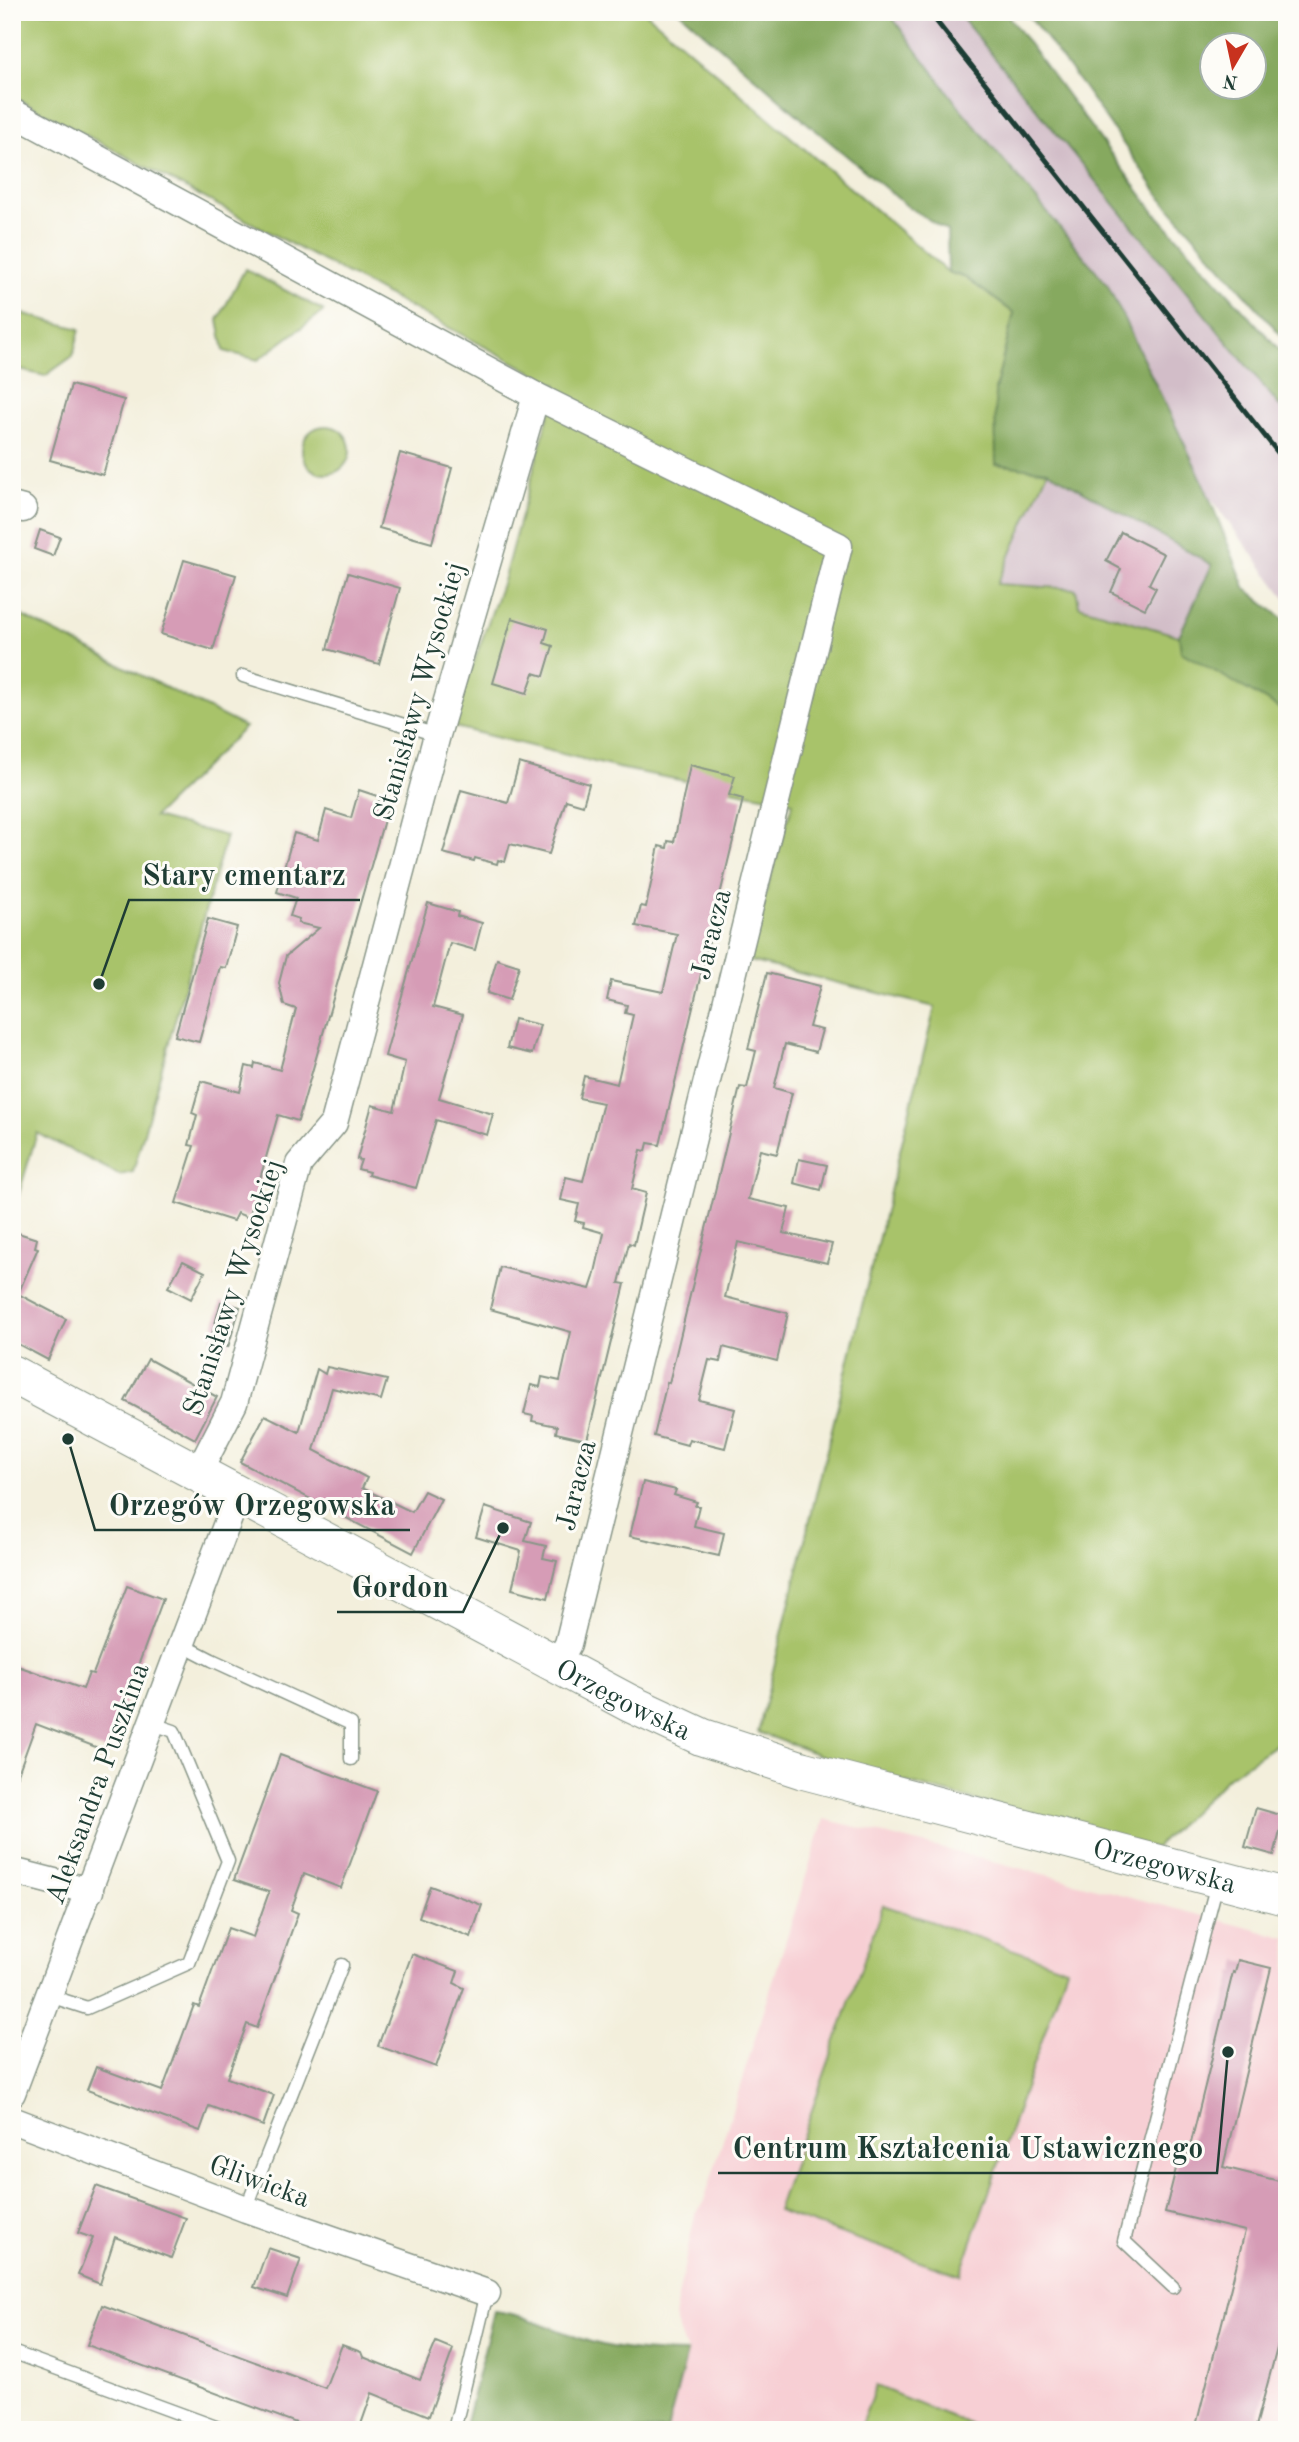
<svg xmlns="http://www.w3.org/2000/svg" width="1299" height="2442" viewBox="0 0 1299 2442" font-family="'Old Standard TT',serif">
<style>
.built{fill:#f7cfd4}
.industrial{fill:#d2bdc8}
.green{fill:#a8c36a;stroke:#64804f;stroke-width:2}
.forest{fill:#86a95e;stroke:#527349;stroke-width:2;fill-rule:evenodd}
.building{fill:#d69cb6}
.lines{fill:none;stroke-linecap:round;stroke-linejoin:round}
.lane-casing{stroke:#899688;stroke-width:15}
.street-casing{stroke:#899688;stroke-width:29}
.secondary-casing{stroke:#899688;stroke-width:39}
.lane{stroke:#fff;stroke-width:12}
.street{stroke:#fff;stroke-width:26}
.secondary{stroke:#fff;stroke-width:37}
.rail{stroke:#1f3d34;stroke-width:5}
.labels{text-anchor:middle;stroke-width:6;stroke-linejoin:round;paint-order:stroke}
.street-label{font-size:28px;fill:#1f3d34;stroke:#fdfcf7}
.leader{fill:none;stroke:#1f3d34;stroke-width:2.5}
.callout-dot{fill:#1f3d34;stroke:#fdfcf7;stroke-width:2.5}
.callout-label{font-size:30px;text-anchor:middle;font-weight:bold;fill:#1f3d34;stroke:#fdfcf7;stroke-width:6;stroke-linejoin:round;paint-order:stroke}
</style>
<rect width="100%" height="100%" fill="#fdfcf7"/>
<filter id="ink" filterUnits="userSpaceOnUse"><feTurbulence type="fractalNoise" baseFrequency=".0143" numOctaves="2"/><feDisplacementMap in="SourceGraphic" scale="14" xChannelSelector="R" yChannelSelector="G"/><feConvolveMatrix kernelMatrix="1 2 1 2 8 2 1 2 1" color-interpolation-filters="sRGB"/></filter>
<filter id="wash" filterUnits="userSpaceOnUse"><feTurbulence type="fractalNoise" baseFrequency=".00686" numOctaves="4" result="noise"/><feDisplacementMap in="SourceGraphic" scale="28" xChannelSelector="R" yChannelSelector="G"/><feGaussianBlur stdDeviation="1.57" result="paint"/><feColorMatrix in="noise" values="0 0 0 0 0 0 0 0 0 0 0 0 0 0 0 0 0 1.4 0 .05"/><feComposite in="paint" operator="in"/></filter>
<g filter="url(#wash)">
<rect width="100%" height="100%" fill="#f3efdc"/>
<!-- built -->
<path class="built" d="M824,1819L1051,1876L1287,1938V2430H667L687,2353L674,2317L695,2214L703,2204Z"/>
<!-- industrial -->
<g class="industrial">
<path d="M844,12H957L1287,415V600Z"/>
<path d="M1048,471L1213,565L1179,636L997,584Z"/>
</g>
<!-- green -->
<g class="green">
<path d="M12,12H645L948,272L966,278L1014,313L995,390L1048,471L997,584L1076,589L1079,606L1179,636L1182,652L1281,709L1287,719V1737L1229,1776L1155,1848L857,1769L758,1732L935,1007L746,960L793,802L618,768L451,726L503,581L557,385L12,96Z"/>
<path d="M245,269L324,311L258,360L224,351L218,320Z"/>
<path d="M12,311L80,329L73,356L45,376L12,368Z"/>
<circle cx="326" cy="450" r="24"/>
<path d="M12,611L245,727L154,817L226,836L133,1172L120,1175L37,1133L14,1210Z"/>
<path d="M883,1905L1067,1968L960,2275L777,2211Z"/>
<path d="M876,2386L977,2427L976,2430H859Z"/>
</g>
<!-- forest -->
<g class="forest">
<path d="M680,12H888L960,108L1107,284L1202,480L1246,589L1287,622V719L1281,709L1181,652L1179,636L1212,565L1048,471L996,464L995,390L1014,313L966,278L948,272L947,231L907,206L800,117Z"/>
<path d="M957,12H1005L1156,214L1287,358V415Z"/>
<path d="M1026,12H1287V342L1162,199L1084,88ZM1212,46H1254V88H1212Z"/>
<path d="M494,2311C530,2315 557,2332 591,2342C622,2351 655,2353 687,2353L667,2430H464Z"/>
</g>
<g id="blocks">
<!-- building -->
<g class="building">
<path d="M71,385L124,400L103,475L50,460Z"/>
<path d="M400,453L452,468L432,543L379,528Z"/>
<path d="M40,530L60,537L53,556L34,549Z"/>
<path d="M1121,532L1164,554L1149,584L1156,588L1145,609L1111,592L1121,569L1106,561Z"/>
<path d="M184,560L236,575L213,650L161,634Z"/>
<path d="M348,573L400,588L379,664L327,649Z"/>
<path d="M512,618L548,629L544,643L553,646L544,676L534,673L527,693L493,683Z"/>
<path d="M519,763L589,784L583,805L566,800L549,854L510,844L505,862L498,860L497,864L475,858L474,861L443,853L461,790L508,803Z"/>
<path d="M690,765L735,776L729,795L743,799L660,1145L648,1143L646,1151L641,1150L632,1189L646,1193L634,1245L629,1243L619,1283L625,1284L587,1440L556,1433L557,1426L532,1421L533,1416L524,1414L531,1385L540,1387L542,1377L560,1381L571,1332L490,1309L500,1267L590,1289L594,1277L604,1233L583,1227L584,1223L575,1221L579,1204L561,1200L566,1177L583,1181L603,1103L579,1098L584,1076L617,1084L633,1015L625,1013L627,1005L607,1000L611,981L663,992L677,934L636,926L641,906L646,907L659,846L667,848L668,841L674,842Z"/>
<path d="M359,790L380,797L378,804L388,806L298,1121L278,1115L249,1218L237,1213L233,1221L176,1203L194,1146L189,1145L197,1115L192,1113L201,1081L240,1092L246,1066L254,1068L255,1063L280,1070L296,1009L284,1005L279,983L286,956L319,928L298,923L299,919L290,916L296,898L277,892L294,833L318,840L326,810L351,818Z"/>
<path d="M428,903L458,912L457,916L482,923L475,950L450,943L433,1007L463,1015L439,1098L493,1114L487,1135L436,1120L416,1188L368,1175L369,1172L358,1169L361,1160L357,1159L372,1105L394,1111L405,1062L385,1056Z"/>
<path d="M208,919L237,927L226,968L220,967L199,1042L175,1036Z"/>
<path d="M497,959L519,966L509,1000L487,993Z"/>
<path d="M767,973L820,986L809,1027L822,1030L816,1052L785,1044L774,1088L792,1093L777,1154L760,1150L748,1199L789,1208L783,1233L832,1244L827,1263L738,1242L725,1297L788,1313L777,1361L723,1347L720,1362L709,1360L699,1400L735,1409L725,1448L689,1439L687,1445L654,1436L667,1382L669,1383L740,1087L747,1088L756,1051L748,1049Z"/>
<path d="M514,1019L540,1025L532,1054L507,1048Z"/>
<path d="M799,1159L827,1165L821,1190L794,1183Z"/>
<path d="M12,1231L37,1239L35,1247L38,1248L18,1294L66,1319L48,1360L12,1341Z"/>
<path d="M183,1261L205,1272L191,1299L168,1287Z"/>
<path d="M221,1302L240,1307L228,1347L210,1342Z"/>
<path d="M148,1359L217,1397L195,1439L125,1401Z"/>
<path d="M327,1367L387,1380L381,1400L332,1388L314,1450L367,1478L362,1488L412,1512L424,1491L441,1499L413,1553L240,1462L265,1415L299,1432L317,1369L325,1374Z"/>
<path d="M643,1482L676,1490L674,1495L697,1502L695,1506H699L694,1526L724,1533L719,1556L630,1536Z"/>
<path d="M485,1507L531,1522L525,1541L546,1546L543,1558L557,1561L548,1598L512,1589L521,1551L476,1537Z"/>
<path d="M127,1586L163,1599L106,1751L36,1724L15,1782H12V1664L83,1689L89,1673L93,1674Z"/>
<path d="M280,1755L377,1791L341,1888L304,1874L291,1910L298,1913L257,2028L247,2024L227,2078L274,2095L263,2126L209,2106L200,2131L87,2090L96,2067L162,2091L194,2005L199,2007L228,1928L253,1937L269,1892L234,1880Z"/>
<path d="M1256,1808L1284,1816L1274,1855L1245,1847Z"/>
<path d="M430,1886L482,1905L471,1937L419,1917Z"/>
<path d="M412,1954L458,1971L454,1983L464,1988L436,2067L378,2046Z"/>
<path d="M1238,1960L1271,1968L1223,2167L1287,2183V2311L1255,2430H1195L1245,2231L1165,2212L1179,2157L1187,2159L1233,1972L1235,1973Z"/>
<path d="M96,2186L186,2218L171,2258L115,2237L100,2284L78,2275L93,2238L78,2233Z"/>
<path d="M268,2248L301,2259L287,2298L254,2287Z"/>
<path d="M102,2305L325,2388L342,2345L361,2352L363,2357L420,2380L436,2342L453,2349L429,2416L372,2393L359,2430H315L87,2345Z"/>
</g>
</g>
</g>
<g filter="url(#ink)">
<use href="#blocks" fill-opacity="0" stroke="#899688" stroke-width="2"/>
<g class="lines">
<!-- lane casing -->
<g class="lane-casing">
<g id="lane">
<path d="M243,676L437,735"/>
<path d="M181,1644L212,1660L351,1724V1759"/>
<path d="M50,1996L87,2008L189,1963L228,1861L174,1731L153,1724"/>
<path d="M246,2209L342,1965"/>
<path d="M1173,2287L1124,2241L1217,1883"/>
<path d="M12,2352L224,2430"/>
<path d="M454,2430L487,2293"/>
</g>
</g>
<!-- street casing -->
<g class="street-casing">
<g id="street">
<path d="M12,112L536,396L839,546L568,1644L557,1664"/>
<path d="M12,506L23,509"/>
<path d="M198,1473L234,1403L299,1164L334,1123L437,735L536,396"/>
<path d="M12,1871L90,1891"/>
<path d="M12,2093L238,1494"/>
<path d="M12,2120L246,2209L487,2293"/>
</g>
</g>
<!-- secondary casing -->
<g class="secondary-casing">
<g id="secondary">
<path id="s1" d="M12,1374L629,1703L702,1737L802,1770L1287,1897"/>
</g>
</g>
<!-- lane -->
<use href="#lane" class="lane"/>
<!-- street -->
<use href="#street" class="street"/>
<!-- secondary -->
<use href="#secondary" class="secondary"/>
<!-- rail -->
<path class="rail" d="M929,12L1287,464"/>
</g>
</g>
<g class="labels">
<!-- street labels -->
<g class="street-label">
<text transform="translate(418 691) rotate(-74)" y="10">Stanisławy Wysockiej</text>
<text transform="translate(710 934) rotate(-76)" y="10">Jaracza</text>
<text transform="translate(232 1287) rotate(-72)" y="10">Stanisławy Wysockiej</text>
<text transform="translate(575 1485) rotate(-76)" y="10">Jaracza</text>
<text dy="10" stroke="none"><textPath href="#s1" startOffset="693">Orzegowska</textPath></text>
<text transform="translate(96 1783) rotate(-70)" y="10">Aleksandra Puszkina</text>
<text dy="10" stroke="none"><textPath href="#s1" startOffset="1260">Orzegowska</textPath></text>
<text transform="translate(260 2180) rotate(20)" y="10">Gliwicka</text>
</g>
</g>
<!-- callouts -->
<path class="leader" d="M99 984L129 900H360M68 1439L95 1530H410M503 1528L463 1612H337M1228 2052L1217 2173H718"/>
<g class="callout-dot">
<circle cx="99" cy="984" r="7"/>
<circle cx="68" cy="1439" r="7"/>
<circle cx="503" cy="1528" r="7"/>
<circle cx="1228" cy="2052" r="7"/>
</g>
<g class="callout-label">
<text x="244" y="885">Stary cmentarz</text>
<text x="252" y="1515">Orzegów Orzegowska</text>
<text x="400" y="1597">Gordon</text>
<text x="968" y="2158">Centrum Kształcenia Ustawicznego</text>
</g>
<!-- margin -->
<rect width="1299" height="2442" fill="none" stroke="#fdfcf7" stroke-width="42"/>
<!-- north arrow -->
<g transform="translate(1233 66) rotate(189)"><circle r="33" fill="#fdfcf7" stroke="#a4b0a9" stroke-width="2"/>
<path d="M0-5L12 26L0 18L-12 26Z" fill="#c8321e"/>
<text y="-10" font-size="19" font-weight="bold" text-anchor="middle" fill="#1f3d34">N</text>
</g>
</svg>
